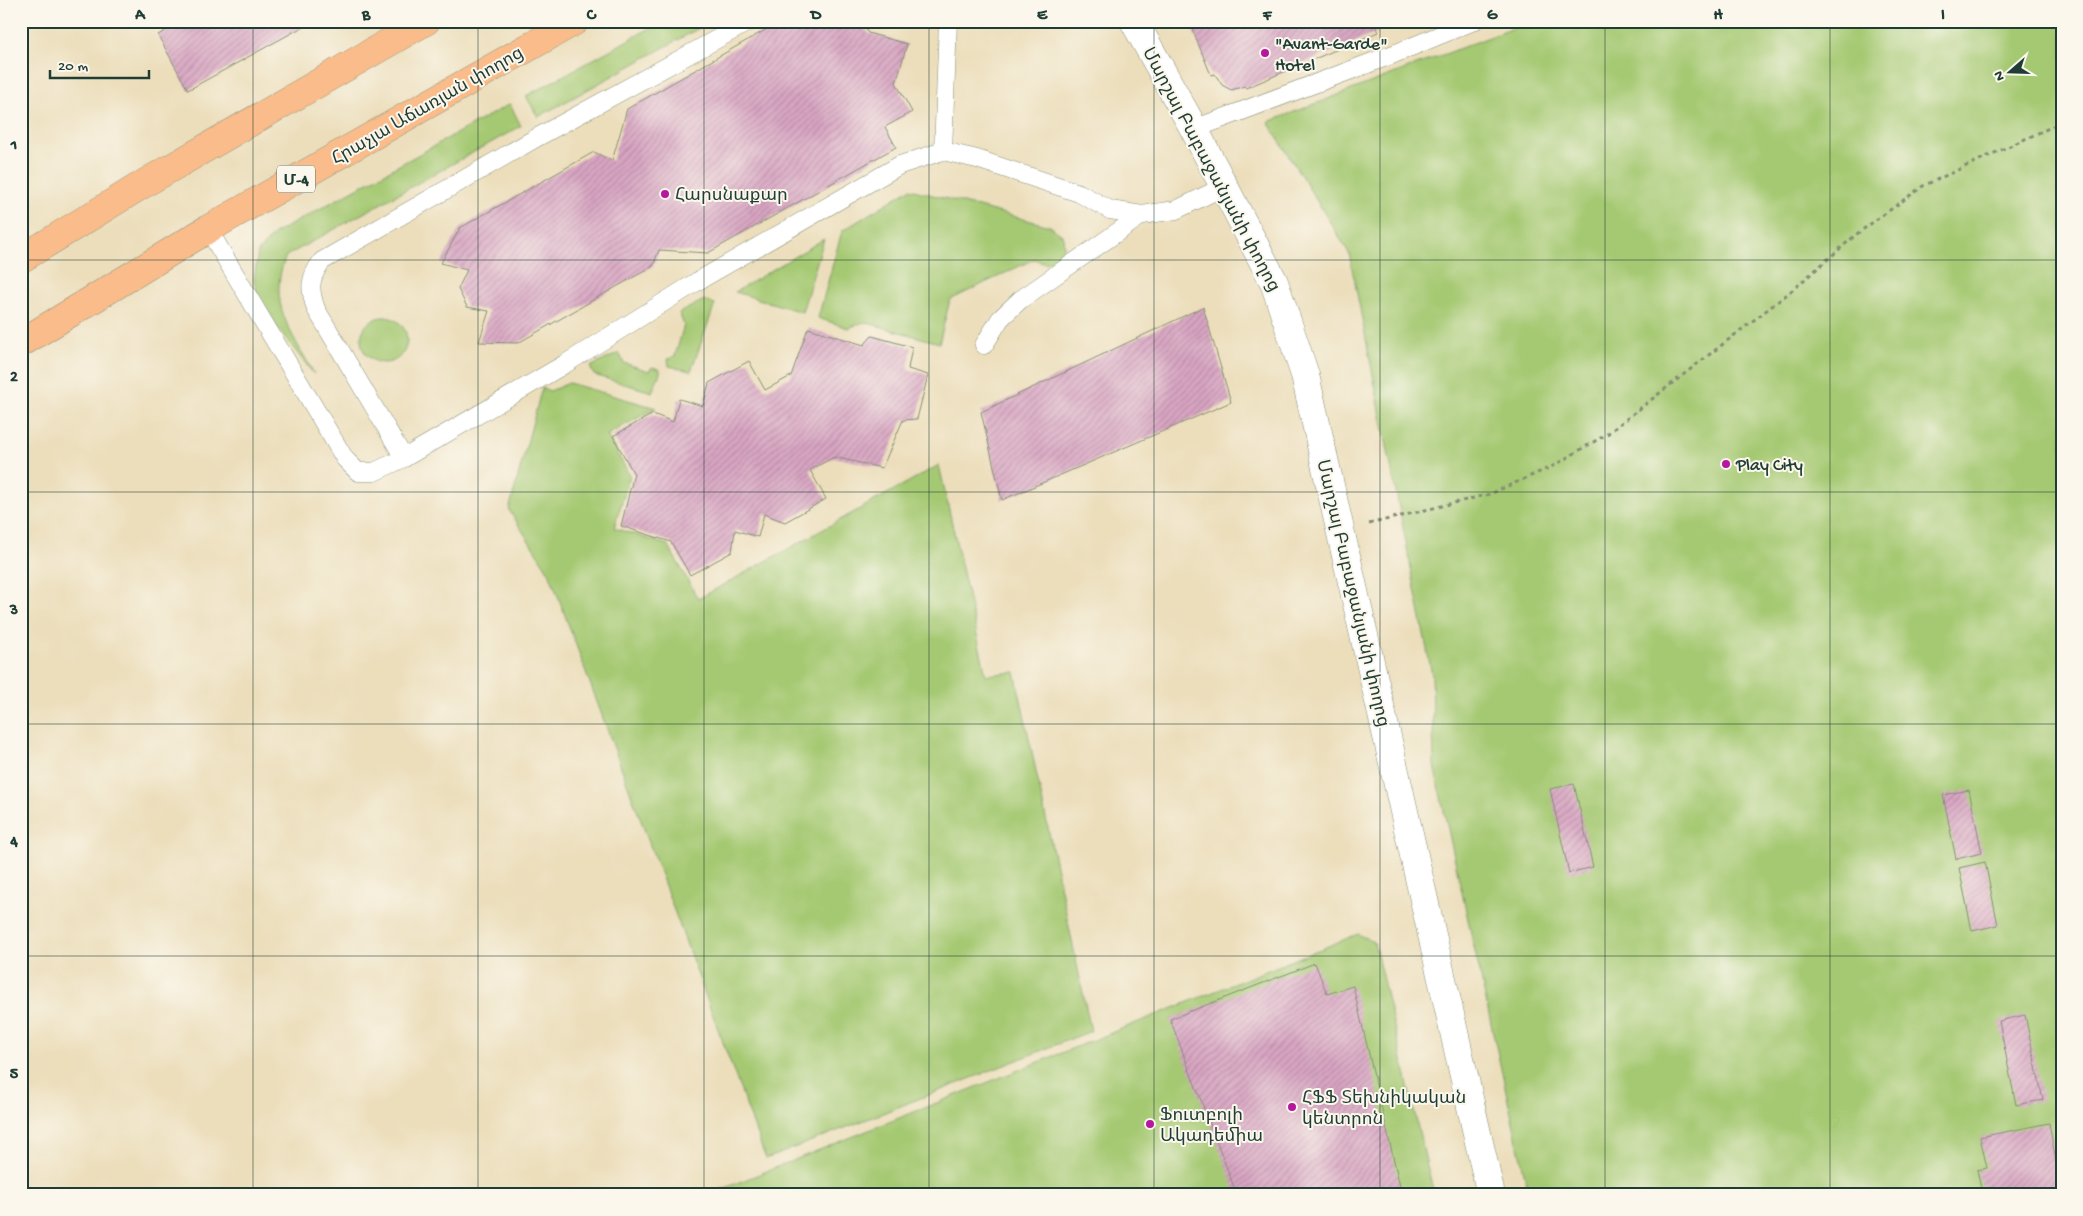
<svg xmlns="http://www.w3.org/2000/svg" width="2083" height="1216" viewBox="0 0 2083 1216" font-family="'Gochi Hand','Noto Sans Armenian',sans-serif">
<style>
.grass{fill:#a5c972;stroke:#628353}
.building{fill:url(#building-hatch)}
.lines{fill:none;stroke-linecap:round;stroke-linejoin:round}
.service-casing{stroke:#868e78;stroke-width:19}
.tertiary-casing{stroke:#868e78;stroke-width:29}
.trunk-casing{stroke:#868e78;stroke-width:29}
.path{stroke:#868e78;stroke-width:3;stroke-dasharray:4 4;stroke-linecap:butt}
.service{stroke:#fff;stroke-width:18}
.tertiary{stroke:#fff;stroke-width:28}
.trunk{stroke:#f9bc8a;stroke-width:28}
.grid{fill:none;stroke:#1f3d34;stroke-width:1;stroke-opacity:0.55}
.poi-dot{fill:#b5179e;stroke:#fbf7ec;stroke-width:2}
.labels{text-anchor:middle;stroke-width:4;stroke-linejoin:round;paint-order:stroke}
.shield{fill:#fbf7ec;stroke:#61756b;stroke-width:1}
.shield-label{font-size:16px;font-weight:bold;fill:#1f3d34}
.poi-label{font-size:18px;fill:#1f3d34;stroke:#fbf7ec;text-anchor:start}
.street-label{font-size:18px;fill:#1f3d34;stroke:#fbf7ec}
.neatline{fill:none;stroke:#1f3d34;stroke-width:2}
.grid-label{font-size:16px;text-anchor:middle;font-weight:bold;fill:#1f3d34}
</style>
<defs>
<pattern id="building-hatch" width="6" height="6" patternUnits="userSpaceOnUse" patternTransform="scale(1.25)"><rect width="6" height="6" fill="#d9a5c3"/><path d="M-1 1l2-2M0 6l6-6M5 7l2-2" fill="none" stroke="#af889f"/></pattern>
</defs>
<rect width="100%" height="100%" fill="#fbf7ec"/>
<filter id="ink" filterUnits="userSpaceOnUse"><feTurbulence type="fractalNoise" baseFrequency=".02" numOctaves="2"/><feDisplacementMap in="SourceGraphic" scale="10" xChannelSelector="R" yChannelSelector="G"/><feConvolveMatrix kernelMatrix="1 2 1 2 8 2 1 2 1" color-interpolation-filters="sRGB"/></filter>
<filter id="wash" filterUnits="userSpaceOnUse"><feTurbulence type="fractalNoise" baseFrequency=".0096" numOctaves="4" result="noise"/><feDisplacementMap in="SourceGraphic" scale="20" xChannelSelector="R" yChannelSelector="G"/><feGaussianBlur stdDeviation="1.12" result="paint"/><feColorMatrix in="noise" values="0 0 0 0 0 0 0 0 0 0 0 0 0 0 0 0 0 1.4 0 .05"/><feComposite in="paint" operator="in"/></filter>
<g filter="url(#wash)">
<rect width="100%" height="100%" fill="#ecdebb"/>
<!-- grass -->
<g class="grass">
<path d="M663,21H712L538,117L526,96Z"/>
<path d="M1531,21H2062V1195H1529L1434,766L1432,675L1349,253L1268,122Z"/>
<path d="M510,104L521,126L286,256C266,304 292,332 314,374L261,307L257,294L254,280L258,252L274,234Z"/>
<path d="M910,189L1050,226L1063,236L1064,247L1055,260L1045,263L1034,259L950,300L939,343L864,322L848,328L818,318L842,231Z"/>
<path d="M824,239L802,312L735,292Z"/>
<path d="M704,300L715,304L691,371L669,366L668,359L675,356L684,325L679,313Z"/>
<circle cx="384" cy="340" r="23"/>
<path d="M619,353L624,363L649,371L652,367L660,369V373L652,392L594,375L590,367Z"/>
<path d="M569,383L656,408L607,435L630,476L614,528L668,545L698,599L939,465L986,675L1015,672L1091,1031L766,1159L549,572L509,510L542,388L550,391Z"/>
<path d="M1358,934L1374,942L1434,1195H707Z"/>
</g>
<g id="blocks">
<!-- building -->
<g class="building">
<path d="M183,21H306L308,24L188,90L158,35Z"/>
<path d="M781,21H825L828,25L835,21H861L868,33L907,44L896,83L912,112L885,127L896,147L708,253L659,250L653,266L518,343L479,342L489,311L467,307L458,289L467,270L441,263L460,228L594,152L612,161L627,109Z"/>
<path d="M1189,21H1236L1238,28L1255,21H1373L1378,32L1246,88L1245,86L1231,90L1222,85L1215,74L1211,75Z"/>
<path d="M1203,307L1231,402L1002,500L981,412Z"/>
<path d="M808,328L864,345L872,336L912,347L908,369L928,375L917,419L903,420L882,468L834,457L810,470L826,499L785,522L764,514L758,537L735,530L732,552L690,575L671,542L621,526L634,474L613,436L653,414L673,422L679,399L703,406L709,383L749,361L765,390L791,376Z"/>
<path d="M1574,784L1593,867L1569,873L1550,789Z"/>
<path d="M1969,790L1982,853L1956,859L1943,795Z"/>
<path d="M1985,862L1998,925L1972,931L1959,868Z"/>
<path d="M1315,963L1327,994L1353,986L1402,1195H1237L1170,1019Z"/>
<path d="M2025,1015L2043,1100L2016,1105L1999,1021Z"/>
<path d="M2049,1123L2062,1195H1992L1991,1191L1982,1193L1977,1170L1987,1168L1980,1137Z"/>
</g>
</g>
</g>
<g filter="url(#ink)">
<use href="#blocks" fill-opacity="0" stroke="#868e78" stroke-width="1"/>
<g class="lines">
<!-- service casing -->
<g class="service-casing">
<g id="service">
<path d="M1194,129L1394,54L1474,21"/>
<path d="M943,151L948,21"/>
<path d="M208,229L345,459L358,472H374L404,458L565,364L698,281L900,165L943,151L977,159L1079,193L1110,210L1142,215L1176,210L1223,187"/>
<path d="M984,345L1000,319L1020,300L1142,215"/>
<path d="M404,458L316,309C309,289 309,278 322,261L536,138L750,21"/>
</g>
</g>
<!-- tertiary casing -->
<g class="tertiary-casing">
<path id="tertiary" d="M1134,21L1194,129L1274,282L1305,375L1491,1195"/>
</g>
<!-- trunk casing -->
<g class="trunk-casing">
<g id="trunk">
<path d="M21,259L145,183L426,21"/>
<path d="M21,343L208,229L575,21"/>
</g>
</g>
<!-- path -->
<path class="path" d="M1369,524L1490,494L1553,466L1607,434L1790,292L1858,233L1923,186L2062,122"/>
<!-- service -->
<use href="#service" class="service"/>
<!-- tertiary -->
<use href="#tertiary" class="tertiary"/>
<!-- trunk -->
<use href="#trunk" class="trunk"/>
</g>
</g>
<!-- grid -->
<path class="grid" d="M253,21V1195M478,21V1195M704,21V1195M929,21V1195M1154,21V1195M1380,21V1195M1605,21V1195M1830,21V1195M21,260H2062M21,492H2062M21,724H2062M21,956H2062"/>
<!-- markers -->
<g class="poi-dot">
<circle cx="1265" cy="53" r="5"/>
<circle cx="665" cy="194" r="5"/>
<circle cx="1726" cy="464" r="5"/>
<circle cx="1292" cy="1107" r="5"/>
<circle cx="1150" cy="1124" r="5"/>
</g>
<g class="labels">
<!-- shield labels -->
<rect class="shield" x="277" y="165.5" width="38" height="27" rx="4"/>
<g class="shield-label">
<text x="296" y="185">Մ-4</text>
</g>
<!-- poi labels -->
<g class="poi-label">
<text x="1275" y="49">"Avant-Garde"<tspan x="1275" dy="21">Hotel</tspan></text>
<text x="675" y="200">Հարսնաքար</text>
<text x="1736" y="470">Play City</text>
<text x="1302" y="1103">ՀՖՖ Տեխնիկական<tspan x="1302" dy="21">կենտրոն</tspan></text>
<text x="1160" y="1120">Ֆուտբոլի<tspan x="1160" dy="21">Ակադեմիա</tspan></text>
</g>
<!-- street labels -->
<g class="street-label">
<text transform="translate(427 105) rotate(-30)" y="6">Հրաչյա Աճառյան փողոց</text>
<text transform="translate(1212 169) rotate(62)" y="6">Մարշալ Բաբաջանյանի փողոց</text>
<text transform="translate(1354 593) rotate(77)" y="6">Մարշալ Բաբաջանյանի փողոց</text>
</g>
</g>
<!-- margin -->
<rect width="2083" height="1216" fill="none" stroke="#fbf7ec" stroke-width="55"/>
<!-- north arrow -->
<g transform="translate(2010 72) rotate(250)" stroke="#fbf7ec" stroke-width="4" paint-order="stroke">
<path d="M0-4L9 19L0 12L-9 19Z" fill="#1f3d34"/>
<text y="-8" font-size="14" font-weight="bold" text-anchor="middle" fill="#1f3d34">N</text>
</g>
<!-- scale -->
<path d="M50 70v8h99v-8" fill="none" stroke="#1f3d34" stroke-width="2.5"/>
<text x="58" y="70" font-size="15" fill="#1f3d34" stroke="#fbf7ec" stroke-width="4" paint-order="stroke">20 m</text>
<rect x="28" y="28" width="2028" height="1160" class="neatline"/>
<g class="grid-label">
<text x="140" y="19">A</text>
<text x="366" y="19">B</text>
<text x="591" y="19">C</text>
<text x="816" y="19">D</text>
<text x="1042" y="19">E</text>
<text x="1267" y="19">F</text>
<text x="1492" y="19">G</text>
<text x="1718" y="19">H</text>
<text x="1943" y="19">I</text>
<text x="14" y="149">1</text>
<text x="14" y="381">2</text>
<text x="14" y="614">3</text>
<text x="14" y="846">4</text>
<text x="14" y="1078">5</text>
</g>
</svg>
